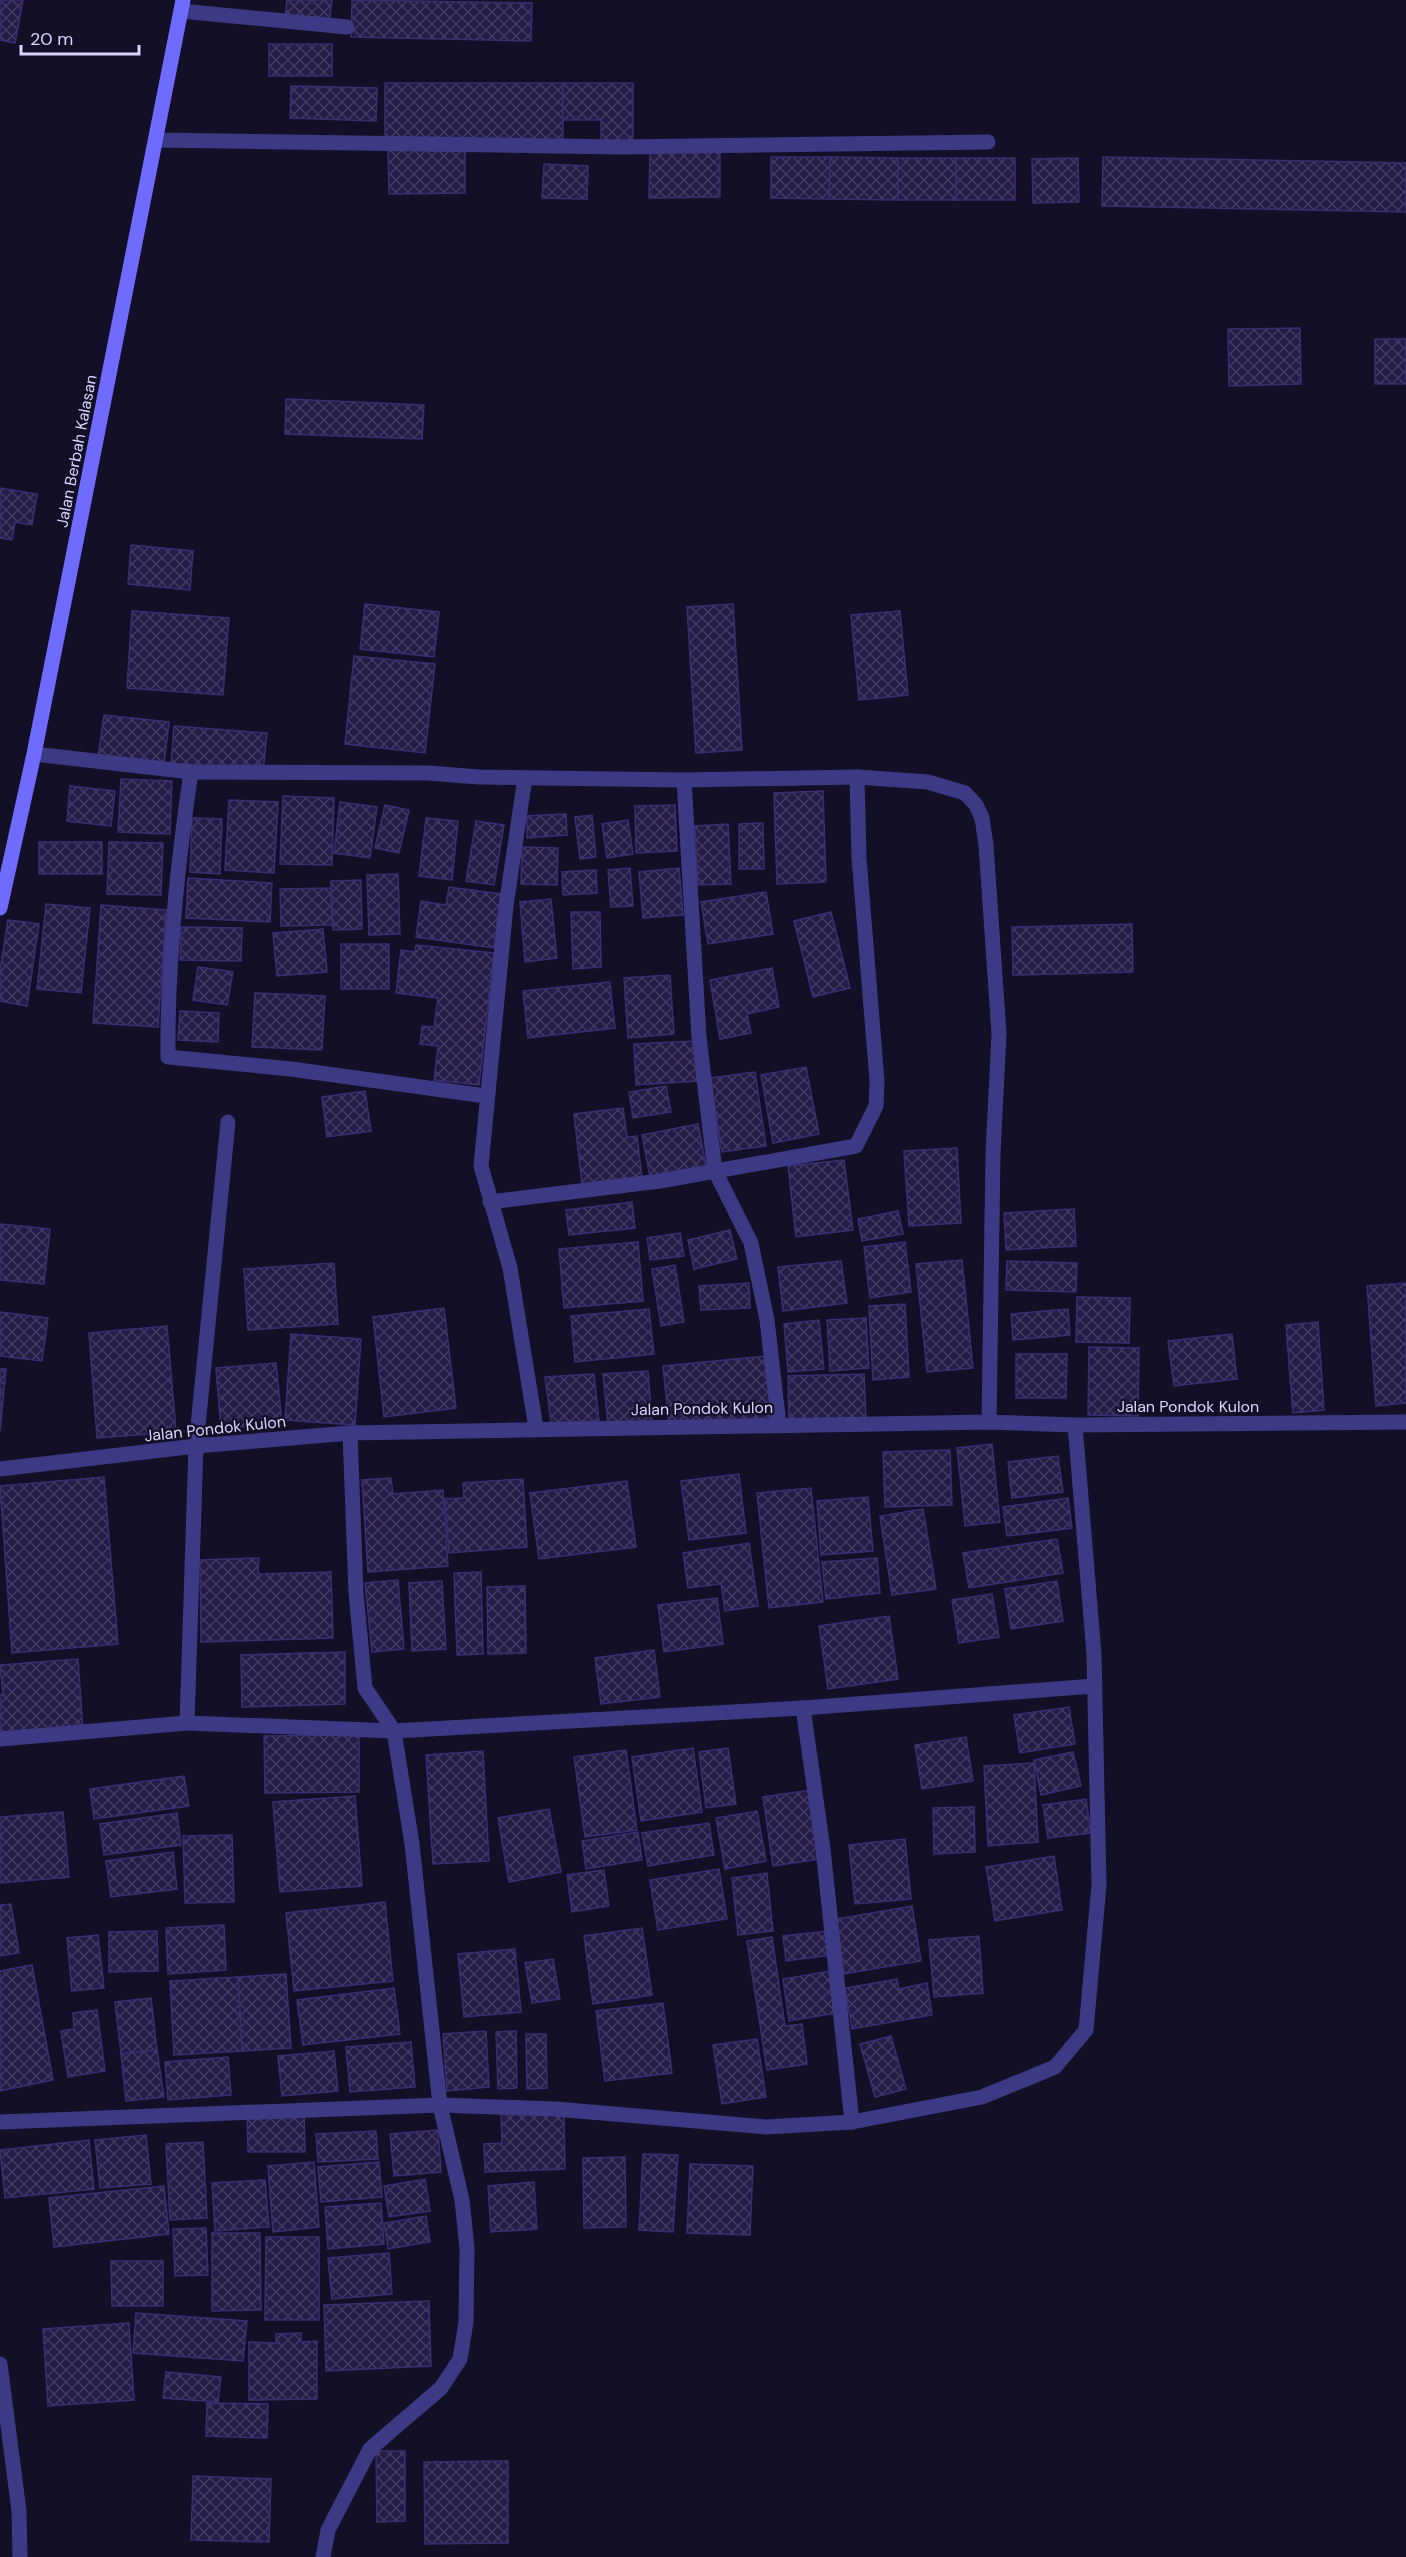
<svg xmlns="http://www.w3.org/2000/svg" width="1406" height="2557" viewBox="0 0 1406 2557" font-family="'DM Sans',sans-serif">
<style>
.building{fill:url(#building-cross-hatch);stroke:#3b2d73;stroke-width:1.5}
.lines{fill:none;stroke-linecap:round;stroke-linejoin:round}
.lane{stroke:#3d3a85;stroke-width:15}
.street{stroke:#3d3a85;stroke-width:15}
.secondary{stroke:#6f6bff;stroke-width:15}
.labels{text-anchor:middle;stroke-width:4.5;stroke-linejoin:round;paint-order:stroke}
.street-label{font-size:16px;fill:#d9d4ff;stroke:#130f26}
</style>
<defs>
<pattern id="building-cross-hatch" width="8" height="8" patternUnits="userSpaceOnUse" patternTransform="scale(1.5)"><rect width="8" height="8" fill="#241b47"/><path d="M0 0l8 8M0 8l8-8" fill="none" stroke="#433b63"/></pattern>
</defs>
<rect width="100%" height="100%" fill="#130f26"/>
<!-- building -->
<g class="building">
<path d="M0,0H23L15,43L0,40Z"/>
<path d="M287,0H332L329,24L285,19Z"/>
<path d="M352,0L532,3L531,41L351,37Z"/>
<rect x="269" y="44" width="63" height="32"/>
<path d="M385,83H563V141L385,142Z"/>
<path d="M563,83H633V142H601V120H563Z"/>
<path d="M291,86L377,88L376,121L290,118Z"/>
<path d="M465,148V193L389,194L388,150Z"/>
<path d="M650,152H720V197L649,198Z"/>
<path d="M771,157H830L829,199L771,198Z"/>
<path d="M830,157L898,158V200L829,199Z"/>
<path d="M1103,157L1406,163V212L1102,206Z"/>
<rect x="898" y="158" width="58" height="42"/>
<rect x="956" y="158" width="59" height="42"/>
<path d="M1078,158L1079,202L1033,203L1032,159Z"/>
<path d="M544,164L588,166L587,199L542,198Z"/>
<path d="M1300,328L1301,384L1229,386L1228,329Z"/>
<rect x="1375" y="339" width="31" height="45"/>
<path d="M286,399L424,405L422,439L285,434Z"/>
<path d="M0,488L37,494L32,525L15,522L12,540L0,538Z"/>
<path d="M131,545L193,551L190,590L128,584Z"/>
<path d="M365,604L439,612L434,657L360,649Z"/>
<path d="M733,604L742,750L696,753L687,607Z"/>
<path d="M132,611L229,618L223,695L127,688Z"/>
<path d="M900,611L908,695L859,700L851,615Z"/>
<path d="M354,656L435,664L425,753L345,744Z"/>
<path d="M104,715L169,722L164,764L98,756Z"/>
<path d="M174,726L267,733L263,772L171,764Z"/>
<path d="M121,779L172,781L170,834L118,832Z"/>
<path d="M70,786L115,791L111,826L67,821Z"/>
<path d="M823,791L826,882L777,884L774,793Z"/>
<path d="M283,796L334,798L332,865L280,864Z"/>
<path d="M229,800L278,802L274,873L225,870Z"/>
<path d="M340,802L377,807L370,858L334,853Z"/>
<path d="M385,805L409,810L399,853L375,848Z"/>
<path d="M675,805L677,851L636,853L635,806Z"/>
<path d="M566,814L567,835L527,838V816Z"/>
<path d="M592,815L596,857L580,859L575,817Z"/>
<path d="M192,818L222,819L220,874L190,872Z"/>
<path d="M426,818L458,821L452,880L419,876Z"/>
<path d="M628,820L633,854L607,858L602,824Z"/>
<path d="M476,821L504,825L494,885L466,881Z"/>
<path d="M763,823L764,869H739V824Z"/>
<path d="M728,824L731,884L698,885L695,826Z"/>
<rect x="39" y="842" width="63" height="32"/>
<path d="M109,842L163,843L161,895L107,894Z"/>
<path d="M522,847L558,848L557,885L521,884Z"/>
<path d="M630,868L633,906L611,907L608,870Z"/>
<path d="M679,868L683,915L643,918L639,872Z"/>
<path d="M596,870L597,893L563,895L562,872Z"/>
<path d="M398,874L400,934L369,935L367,875Z"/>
<path d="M188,878L272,883L270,922L186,918Z"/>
<path d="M361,880L362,929L333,930L331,881Z"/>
<path d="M449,887L501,894L494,948L416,937L421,901L446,905Z"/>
<path d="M331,888L332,925L281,926L280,889Z"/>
<path d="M766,892L773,934L708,944L701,902Z"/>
<path d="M551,899L557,958L525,962L520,902Z"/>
<path d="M46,904L90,908L81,993L37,989Z"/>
<path d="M101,905L166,910L158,1027L93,1023Z"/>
<path d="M571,912H600L601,967L573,969Z"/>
<path d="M831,912L850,988L813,997L794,921Z"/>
<path d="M8,920L39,924L27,1006L0,1001V970Z"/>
<path d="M1132,924L1133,972L1013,975L1012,927Z"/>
<path d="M181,927L242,928L241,961L180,960Z"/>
<path d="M323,929L327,972L277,976L273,933Z"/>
<rect x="341" y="944" width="48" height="45"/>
<path d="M416,945L494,953L479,1085L434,1080L438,1046L420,1044L422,1026L434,1027L438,998L396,993L401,950L415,952Z"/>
<path d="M198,967L233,972L227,1005L193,1000Z"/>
<path d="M772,968L779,1007L747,1014L751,1033L720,1039L710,980Z"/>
<path d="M670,975L674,1034L628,1038L624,978Z"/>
<path d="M610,982L615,1028L528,1038L523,991Z"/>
<path d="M255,993L325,996L322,1050L252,1047Z"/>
<path d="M180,1011L219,1013L218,1042L178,1040Z"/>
<path d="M695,1041L698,1081L636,1085L634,1044Z"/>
<path d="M806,1067L819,1134L773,1143L761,1075Z"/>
<path d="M755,1072L766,1146L722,1152L710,1078Z"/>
<path d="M666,1086L671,1112L633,1118L629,1092Z"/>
<path d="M365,1091L371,1131L327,1137L322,1097Z"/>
<path d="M623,1108L627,1137L637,1136L642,1178L582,1185L574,1114Z"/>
<path d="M698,1124L706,1166L650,1177L642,1135Z"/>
<path d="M957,1148L961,1223L909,1226L904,1151Z"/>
<path d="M844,1160L853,1230L796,1237L788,1166Z"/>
<path d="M632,1202L635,1228L569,1235L566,1210Z"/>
<path d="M1074,1209L1076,1246L1006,1250L1004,1213Z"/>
<path d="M898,1211L903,1234L862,1241L858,1219Z"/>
<path d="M0,1224L50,1229L44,1284L0,1280Z"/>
<path d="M730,1230L737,1259L694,1269L688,1240Z"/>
<path d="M680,1233L684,1256L650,1260L647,1238Z"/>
<path d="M638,1242L643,1301L564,1308L559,1249Z"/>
<path d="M905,1242L911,1292L870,1298L864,1247Z"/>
<path d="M962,1260L973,1368L927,1372L916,1264Z"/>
<path d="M841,1261L847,1303L783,1311L778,1267Z"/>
<path d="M1007,1261L1077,1263L1076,1292L1006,1290Z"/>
<path d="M334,1263L338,1324L248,1330L244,1269Z"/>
<path d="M675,1265L684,1322L661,1326L652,1269Z"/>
<path d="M749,1283L750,1308L701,1310L699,1286Z"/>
<path d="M1406,1283V1403L1376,1406L1367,1286Z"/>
<path d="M1077,1297L1130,1298L1129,1343L1076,1342Z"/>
<path d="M905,1304L909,1377L873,1380L869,1306Z"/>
<path d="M444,1308L456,1408L384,1417L373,1317Z"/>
<path d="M649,1309L654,1354L575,1362L571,1316Z"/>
<path d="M1068,1309L1070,1335L1013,1340L1011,1314Z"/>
<path d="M0,1312L48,1318L42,1361L0,1356Z"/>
<path d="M866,1318L869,1368L830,1371L827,1320Z"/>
<path d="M819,1320L824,1369L788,1372L784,1324Z"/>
<path d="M1318,1322L1324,1410L1293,1413L1286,1325Z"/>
<path d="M167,1326L176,1432L97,1438L89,1333Z"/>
<path d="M291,1334L361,1339L355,1425L285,1420Z"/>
<path d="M1232,1334L1237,1379L1174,1386L1168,1341Z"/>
<path d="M1089,1347L1139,1348L1138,1416L1088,1415Z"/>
<path d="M1016,1354H1067L1066,1398H1016Z"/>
<path d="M767,1356L772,1417L669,1426L663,1366Z"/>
<path d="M276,1363L282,1423L221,1429L216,1368Z"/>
<path d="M0,1369H6L0,1431Z"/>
<path d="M648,1371L652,1421L608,1425L603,1374Z"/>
<path d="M594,1374L599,1421L551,1423L545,1377Z"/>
<path d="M864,1374L866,1420L789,1422L788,1376Z"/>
<path d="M992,1444L1000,1522L965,1526L957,1448Z"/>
<path d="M950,1450L952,1505L885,1507L883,1452Z"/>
<path d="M1058,1456L1063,1492L1012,1498L1008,1462Z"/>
<path d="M739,1474L746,1533L689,1540L681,1481Z"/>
<path d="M104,1477L118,1644L12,1653L0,1486Z"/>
<path d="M391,1478L393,1494L443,1490L448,1566L368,1572L362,1480Z"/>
<path d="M523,1479L527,1547L449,1553L445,1499L464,1498L463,1483Z"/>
<path d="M627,1481L636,1547L539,1559L530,1493Z"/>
<path d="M811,1488L823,1602L769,1608L757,1493Z"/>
<path d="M868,1497L873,1551L821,1555L817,1501Z"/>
<path d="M1068,1498L1072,1528L1007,1536L1003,1507Z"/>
<path d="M923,1509L936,1589L892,1595L880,1516Z"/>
<path d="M1057,1539L1063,1573L969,1588L963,1553Z"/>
<path d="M749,1543L758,1606L725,1611L721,1584L688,1588L683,1553Z"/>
<path d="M259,1558L258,1574L331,1572L333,1638L201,1642L200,1560Z"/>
<path d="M877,1558L880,1593L826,1599L822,1562Z"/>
<path d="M481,1572L483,1654L457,1655L454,1573Z"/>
<path d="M398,1580L404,1649L372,1652L365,1583Z"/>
<path d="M442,1581L446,1649L412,1651L409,1583Z"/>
<path d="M1057,1581L1063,1621L1011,1629L1005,1589Z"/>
<path d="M525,1586L526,1653L488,1654L487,1587Z"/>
<path d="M992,1594L999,1637L959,1643L952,1600Z"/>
<path d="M717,1598L723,1644L664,1652L658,1605Z"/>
<path d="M889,1616L898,1679L828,1689L819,1626Z"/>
<path d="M654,1650L660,1697L601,1704L595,1658Z"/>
<path d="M345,1652V1704L242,1707L241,1655Z"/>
<path d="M78,1659L83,1731L0,1738V1695L3,1694L0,1665Z"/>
<path d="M1069,1707L1075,1744L1020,1753L1014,1715Z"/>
<path d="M359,1735V1792L265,1793L264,1736Z"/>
<path d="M966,1737L973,1781L922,1789L915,1745Z"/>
<path d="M693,1748L702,1812L641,1821L632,1757Z"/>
<path d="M728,1748L736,1804L706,1808L699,1752Z"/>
<path d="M626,1750L637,1830L585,1837L574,1757Z"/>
<path d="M483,1751L489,1861L433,1864L426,1755Z"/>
<path d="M1073,1752L1081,1786L1041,1795L1034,1760Z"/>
<path d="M1034,1763L1038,1842L988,1846L984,1766Z"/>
<path d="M184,1776L189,1806L94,1819L90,1789Z"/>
<path d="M811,1790L820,1859L773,1866L763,1797Z"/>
<path d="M355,1796L362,1886L280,1892L273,1802Z"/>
<path d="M1086,1799L1091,1833L1048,1838L1043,1805Z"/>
<path d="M974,1807L975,1852L934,1854L933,1808Z"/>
<path d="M549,1809L561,1872L509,1882L498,1818Z"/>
<path d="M757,1811L766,1861L725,1869L716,1818Z"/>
<path d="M63,1812L69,1877L0,1883V1817Z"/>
<path d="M177,1813L181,1845L104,1855L100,1824Z"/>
<path d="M709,1823L714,1855L648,1866L642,1833Z"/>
<path d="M638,1832L642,1860L586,1869L582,1841Z"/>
<path d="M232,1835L234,1902L185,1903L183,1836Z"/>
<path d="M905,1839L911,1899L855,1904L849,1845Z"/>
<path d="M173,1852L177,1889L111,1897L106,1861Z"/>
<path d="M1054,1856L1062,1910L995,1921L986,1867Z"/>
<path d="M719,1869L727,1919L658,1930L650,1880Z"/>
<path d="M604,1870L609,1906L572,1912L567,1875Z"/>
<path d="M767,1873L773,1931L738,1935L732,1878Z"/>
<path d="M385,1902L393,1981L294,1991L286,1913Z"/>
<path d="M11,1904L19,1953L0,1956V1905Z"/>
<path d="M912,1906L921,1961L844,1974L836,1919Z"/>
<path d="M224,1925L226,1970L168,1974L166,1928Z"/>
<path d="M642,1928L652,1995L593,2004L584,1936Z"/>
<path d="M157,1931L158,1971L109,1972V1932Z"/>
<path d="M828,1931L831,1955L786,1961L783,1936Z"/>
<path d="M98,1935L104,1988L72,1991L67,1938Z"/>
<path d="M979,1936L983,1993L934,1997L929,1940Z"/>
<path d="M772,1937L785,2026L802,2024L807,2064L767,2070L747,1941Z"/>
<path d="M515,1949L521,2012L464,2017L458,1954Z"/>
<path d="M553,1959L560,1999L532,2003L525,1963Z"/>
<path d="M32,1965L53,2080L0,2091V1971Z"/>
<path d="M830,1971L837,2013L789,2021L783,1979Z"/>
<path d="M286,1974L291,2048L242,2051L238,1977Z"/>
<path d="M238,1977L242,2051L174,2055L170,1981Z"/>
<path d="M897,1979L899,1989L927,1983L932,2015L852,2029L845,1988Z"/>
<path d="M394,1988L400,2034L303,2045L297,2000Z"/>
<path d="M151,1998L157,2050L121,2054L115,2002Z"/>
<path d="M663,2003L672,2073L605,2081L596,2011Z"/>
<path d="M97,2010L105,2071L68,2077L61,2031L74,2029L73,2013Z"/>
<path d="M486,2031L489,2087L447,2091L443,2034Z"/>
<path d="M516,2031L517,2088L498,2089L496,2032Z"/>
<path d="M526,2034H546L547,2088L527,2089Z"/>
<path d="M891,2036L906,2089L875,2097L860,2044Z"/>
<path d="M757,2039L766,2097L722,2104L713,2045Z"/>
<path d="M411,2042L415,2087L350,2092L346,2047Z"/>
<path d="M157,2050L164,2097L126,2101L121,2054Z"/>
<path d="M334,2051L338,2091L282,2096L278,2056Z"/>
<path d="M228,2057L231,2095L168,2100L165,2062Z"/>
<path d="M247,2112H304L305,2152H248Z"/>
<path d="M564,2112L565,2169L485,2172L484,2144L502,2143L501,2114Z"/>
<path d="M438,2130L441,2172L394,2176L390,2134Z"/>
<path d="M376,2131L378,2159L318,2162L316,2134Z"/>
<path d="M146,2135L151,2184L100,2188L95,2140Z"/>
<path d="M89,2140L94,2189L5,2198L0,2150Z"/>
<path d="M203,2142L207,2218L170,2220L166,2144Z"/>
<path d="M643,2154L678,2155L673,2232L639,2230Z"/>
<path d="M625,2157L626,2227L584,2228L583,2158Z"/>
<path d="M314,2162L319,2227L273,2232L268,2166Z"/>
<path d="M379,2162L382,2197L321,2202L318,2167Z"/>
<path d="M690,2164L753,2166L750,2235L687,2233Z"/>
<path d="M425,2179L430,2211L389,2217L384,2186Z"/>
<path d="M265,2180L269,2227L215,2231L212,2183Z"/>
<path d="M534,2182L537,2229L491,2232L488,2186Z"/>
<path d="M164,2186L169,2234L54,2247L49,2198Z"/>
<path d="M381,2203L384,2244L328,2249L325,2207Z"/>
<path d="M426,2216L430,2242L388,2249L384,2223Z"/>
<path d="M206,2228L208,2275L175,2276L173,2229Z"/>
<path d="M212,2233H260L261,2310L212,2311Z"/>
<path d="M266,2237H319V2320H265Z"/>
<path d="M389,2253L392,2294L332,2299L328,2258Z"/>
<path d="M111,2261H163V2306H112Z"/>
<path d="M429,2301L431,2366L326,2371L324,2305Z"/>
<path d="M136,2313L247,2321L243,2361L133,2353Z"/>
<path d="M129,2323L134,2400L48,2406L43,2329Z"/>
<path d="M301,2333V2342L317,2341V2399L249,2400V2342L276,2343V2334Z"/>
<path d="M166,2372L221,2377L218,2402L163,2398Z"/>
<path d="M207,2403L268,2404L267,2438L206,2436Z"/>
<path d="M376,2451H405V2521L377,2522Z"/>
<path d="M508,2461V2543L425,2544L424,2462Z"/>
<path d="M193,2476L271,2479L269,2542L191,2540Z"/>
</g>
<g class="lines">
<!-- lane -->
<g class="lane">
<path d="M181,11L347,27"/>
<path d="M715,1171L751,1243L767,1320L779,1425"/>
</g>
<!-- street -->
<g class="street">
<path d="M156,140L621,147L988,142"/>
<path d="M34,754L191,772L429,773L479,777L684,780L857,777L928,782L965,793L976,805L982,818L986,845L999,1034L993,1153L989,1422"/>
<path d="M191,772C177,867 167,962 168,1057L291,1069L486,1096"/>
<path d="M525,778L506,906L481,1166L510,1268L536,1428"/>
<path d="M684,780L699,1037L715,1171"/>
<path d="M228,1122L196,1446L187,1723L394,1731L803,1708L1094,1686"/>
<path d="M490,1202L660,1181L856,1146L876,1106L877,1081L859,858L857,777"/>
<path d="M0,1469L196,1446L350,1433L989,1422L1075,1425L1406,1422"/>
<path d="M803,1708L823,1849L852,2122"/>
<path d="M0,1739L187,1723"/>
<path d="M0,2122L440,2105L555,2109L766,2127L852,2122L982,2097L1055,2067L1086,2030L1099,1885L1094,1654L1075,1425"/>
<path d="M0,2364L19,2511L20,2557"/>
<path d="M323,2557L328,2530L370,2449L441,2388L460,2359L466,2322L467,2248L462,2200L440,2105L412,1844L394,1731L365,1688L356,1593L350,1433"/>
</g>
<!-- secondary -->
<path class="secondary" d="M0,908L34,754L183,0"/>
</g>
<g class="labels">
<!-- street labels -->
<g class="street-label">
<text transform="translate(76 451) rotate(-79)" y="6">Jalan Berbah Kalasan</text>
<text x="1188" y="1412">Jalan Pondok Kulon</text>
<text transform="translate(702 1408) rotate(-1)" y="6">Jalan Pondok Kulon</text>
<text transform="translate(215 1428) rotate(-6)" y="6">Jalan Pondok Kulon</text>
</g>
</g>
<!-- scale -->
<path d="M21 45v9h118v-9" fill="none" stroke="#d9d4ff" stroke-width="3"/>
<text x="30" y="45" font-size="18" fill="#d9d4ff" stroke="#130f26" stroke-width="4.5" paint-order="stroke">20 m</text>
</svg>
